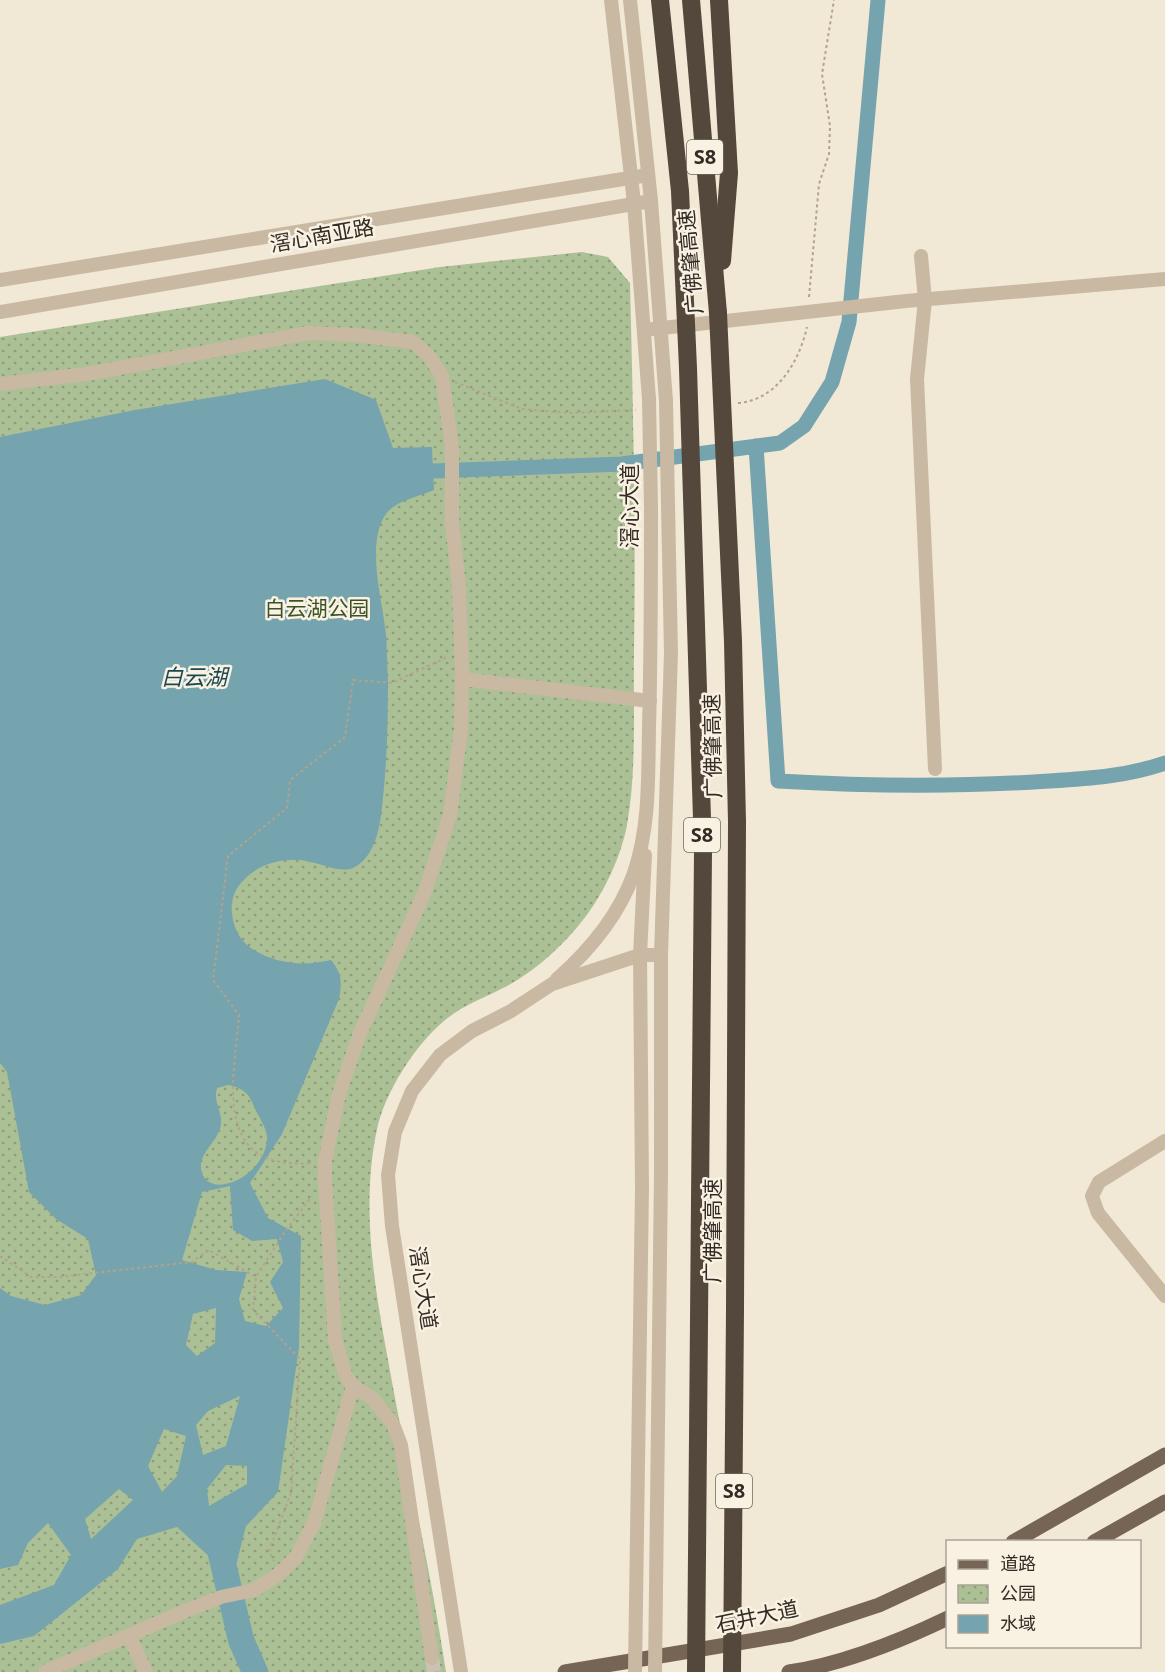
<svg xmlns="http://www.w3.org/2000/svg" width="1165" height="1672" viewBox="0 0 1165 1672" font-family="'Noto Sans','Noto Sans SC',sans-serif">
<style>
.park{fill:url(#park-dots)}
.water{fill:#75a3ae;fill-rule:evenodd}
.lines{fill:none;stroke-linecap:round;stroke-linejoin:round}
.canal{stroke:#75a3ae;stroke-width:15}
.river{stroke:#75a3ae;stroke-width:26}
.minor-tunnel{stroke:#cbc2b3;stroke-width:14;stroke-dasharray:14 7;stroke-linecap:butt}
.path{stroke:#b4a38c;stroke-width:2;stroke-dasharray:3 3;stroke-linecap:butt}
.minor{stroke:#c9b9a2;stroke-width:14}
.major{stroke:#766555;stroke-width:15}
.highway{stroke:#54473b;stroke-width:18}
.minor-bridge{stroke:#c9b9a2;stroke-width:14}
.highway-bridge{stroke:#54473b;stroke-width:18}
.labels{text-anchor:middle;stroke-width:5;stroke-linejoin:round;paint-order:stroke}
.shield{fill:#f9f2e2;stroke:#6e675e;stroke-width:1.5}
.shield-label{font-size:20px;font-weight:bold;fill:#332b25}
.street-label{font-size:21px;fill:#332b25;stroke:#f9f2e2}
.park-label{font-size:21px;fill:#3d5228;stroke:#f9f2e2}
.water-label{font-size:22px;font-style:italic;fill:#1a4855;stroke:#f9f2e2}
</style>
<defs>
<pattern id="park-dots" width="8" height="8" patternUnits="userSpaceOnUse" patternTransform="scale(1.5)"><rect width="8" height="8" fill="#acc096"/><path d="M2 2h.1M6 6h.1" fill="none" stroke="#8d9c7a" stroke-width="1.8" stroke-linecap="round"/></pattern>
</defs>
<rect width="100%" height="100%" fill="#f1e8d6"/>
<!-- park -->
<path class="park" d="M582,252L608,257L630,283C633,406 636,529 634,652C633,710 637,768 627,825C621,857 603,895 583,920C562,947 533,973 503,988C482,999 461,1006 444,1021C415,1045 385,1092 377,1129C358,1219 379,1309 395,1398C412,1489 432,1580 446,1672H0V337L440,267Z"/>
<!-- water -->
<path class="water" d="M325,379L376,400L393,448L432,447L434,490C420,496 395,501 386,514C365,543 383,602 386,635C387,649 387,665 388,680C388,722 387,765 382,807C380,827 375,856 355,867C343,874 324,865 311,862C283,855 251,865 236,890C228,905 232,924 240,937C247,948 264,957 277,960C297,965 311,964 331,960C342,973 342,982 339,999L282,1134L250,1183L268,1218L301,1236L299,1347L278,1492L246,1526L234,1573L224,1570L177,1527L137,1539L118,1569L34,1636L0,1644V1605L54,1585L71,1555L48,1523L28,1543L18,1565L0,1569V1288L11,1296L45,1305L81,1295L96,1275L88,1239L56,1219L29,1192L7,1072L0,1063V437L135,410ZM228,1085C245,1088 250,1095 256,1111C260,1118 266,1128 267,1136C268,1177 206,1203 201,1169C199,1152 219,1141 221,1124C222,1110 213,1102 217,1088ZM230,1186L233,1230L252,1241L277,1239L283,1262L270,1282L283,1308L266,1326L245,1321L239,1299L247,1272L216,1270L182,1260L202,1192ZM216,1308L215,1343L197,1356L186,1345L193,1314ZM240,1396L226,1446L203,1455L196,1425L208,1411ZM164,1429L186,1436L177,1476L162,1492L148,1466ZM226,1465L247,1466V1484L209,1506L207,1489ZM119,1489L133,1500L91,1539L85,1519Z"/>
<g class="lines">
<!-- canal -->
<g class="canal">
<path d="M756,446L778,781C864,786 948,787 1034,782C1079,779 1122,778 1165,763"/>
<path d="M433,471L622,464L780,443L804,426L832,382L849,322L878,0"/>
</g>
<!-- river -->
<path class="river" d="M219,1546L241,1640L255,1672"/>
<!-- minor-tunnel -->
<path class="minor-tunnel" d="M432,1658L434,1672"/>
<!-- path -->
<g class="path">
<path d="M809,297L819,184L829,154L830,126L822,74L834,0"/>
<path d="M455,382L522,409L568,413L636,410"/>
<path d="M738,403C777,400 799,362 807,327"/>
<path d="M310,1163C211,1171 234,1080 239,1015L213,980L228,856L287,808L290,780L345,737L353,680L392,683L447,657"/>
<path d="M0,1256L31,1277H59L192,1262L209,1250L256,1277L284,1233L312,1196"/>
<path d="M256,1278L253,1310L300,1359L291,1493L269,1551L274,1561"/>
</g>
<!-- minor -->
<g class="minor">
<path d="M611,0L634,203L649,399"/>
<path d="M630,0L651,201L666,401"/>
<path d="M921,256L925,300L917,379L935,769"/>
<path d="M0,280L648,175"/>
<path d="M0,312L651,201"/>
<path d="M644,330L906,301L1165,279"/>
<path d="M0,384L87,374L308,333L356,335L413,342L429,356L442,376L452,447V522L459,586L462,671L461,729L450,815L424,894L360,1033L339,1094L325,1161V1179L335,1339L345,1374L353,1386L372,1398L393,1424L401,1445L432,1658"/>
<path d="M462,679L650,701"/>
<path d="M557,979C590,950 619,915 634,873C650,826 648,776 649,728C651,654 651,581 651,508"/>
<path d="M1165,1141L1099,1182L1092,1196L1098,1213L1165,1296"/>
<path d="M661,1172V955L671,653L668,505"/>
<path d="M642,1188L640,955L645,855"/>
<path d="M129,1636L146,1672"/>
<path d="M45,1672L185,1611L221,1597L254,1590L279,1574L296,1557L314,1523L353,1386"/>
<path d="M461,1672L392,1226L388,1175L395,1132L412,1091L440,1055L472,1031L511,1011L552,984L640,955H661"/>
</g>
<!-- major -->
<g class="major">
<path d="M1013,1542L1165,1455"/>
<path d="M1094,1542L1165,1502"/>
<path d="M565,1672L791,1634L879,1605L948,1573"/>
<path d="M789,1672C844,1664 898,1642 948,1618"/>
</g>
<!-- highway -->
<g class="highway">
<path d="M691,0L718,313"/>
<path d="M719,0L729,173L722,261"/>
<path d="M735,1310L737,822"/>
</g>
<!-- minor-bridge -->
<g class="minor-bridge">
<path d="M649,399L651,508"/>
<path d="M666,401L668,505"/>
<path d="M635,1672L642,1188"/>
<path d="M655,1672L661,1172"/>
</g>
<!-- highway-bridge -->
<g class="highway-bridge">
<path d="M660,0L680,191L688,368L703,851L696,1672"/>
<path d="M718,313L733,641L737,822"/>
<path d="M732,1672L735,1310"/>
</g>
</g>
<g class="labels">
<!-- shield labels -->
<g class="shield">
<rect x="687" y="140" width="36" height="34" rx="4.5"/>
<rect x="684" y="818" width="36" height="34" rx="4.5"/>
<rect x="716" y="1474" width="36" height="34" rx="4.5"/>
</g>
<g class="shield-label">
<text x="705" y="164">S8</text>
<text x="702" y="842">S8</text>
<text x="734" y="1498">S8</text>
</g>
<!-- street labels -->
<g class="street-label">
<text transform="translate(322 236) rotate(-10)" y="7">滘心南亚路</text>
<text transform="translate(691 262) rotate(-95)" y="7">广佛肇高速</text>
<text transform="translate(630 506) rotate(-90)" y="7">滘心大道</text>
<text transform="translate(713 746) rotate(-91)" y="7">广佛肇高速</text>
<text transform="translate(713 1231) rotate(-90)" y="7">广佛肇高速</text>
<text transform="translate(423 1288) rotate(81)" y="7">滘心大道</text>
<text transform="translate(757 1617) rotate(-12)" y="7">石井大道</text>
</g>
<!-- park labels -->
<g class="park-label">
<text x="317" y="616">白云湖公园</text>
</g>
<!-- water labels -->
<g class="water-label">
<text x="194" y="685">白云湖</text>
</g>
</g>
<!-- legend -->
<rect x="946" y="1540" width="195" height="108" fill="#f9f2e2" stroke="#aaa296" stroke-width="1.5"/>
<rect x="958" y="1560" width="30" height="9" fill="#766555" stroke="#aaa296" stroke-width="1.5"/>
<text x="1000" y="1570" font-size="18" fill="#332b25">道路</text>
<rect x="958" y="1585" width="30" height="18" fill="url(#park-dots)" stroke="#aaa296" stroke-width="1.5"/>
<text x="1000" y="1600" font-size="18" fill="#332b25">公园</text>
<rect x="958" y="1615" width="30" height="18" fill="#75a3ae" stroke="#aaa296" stroke-width="1.5"/>
<text x="1000" y="1630" font-size="18" fill="#332b25">水域</text>
</svg>
